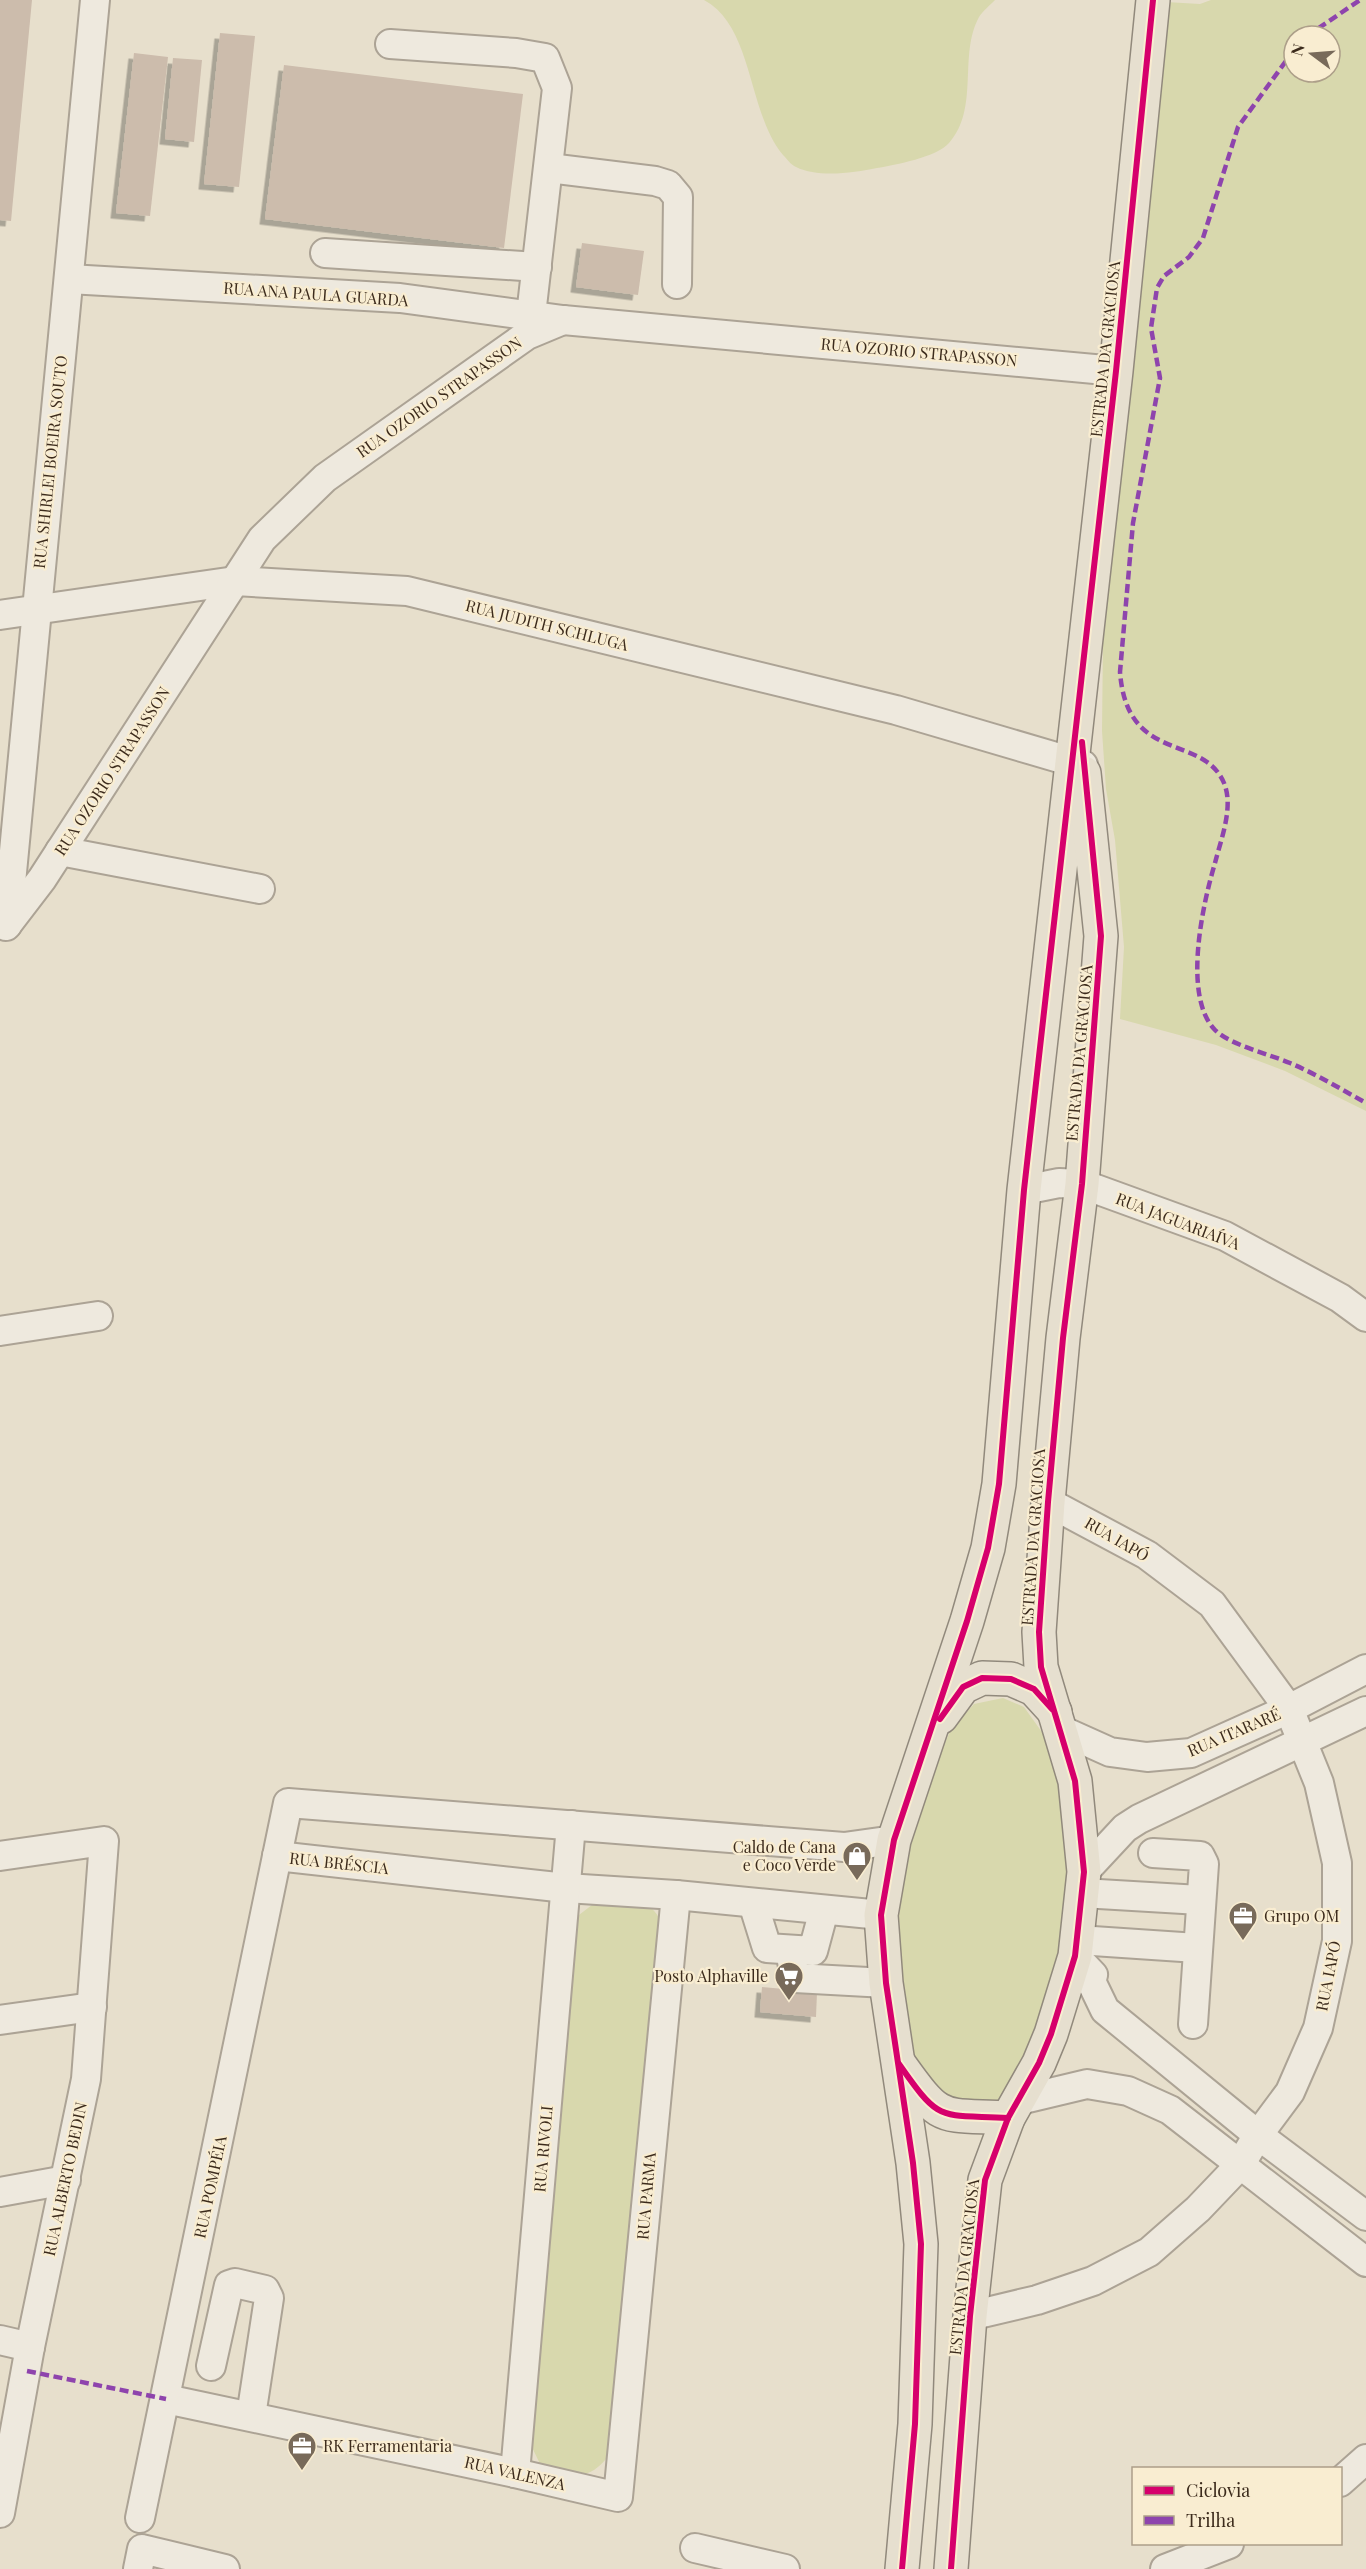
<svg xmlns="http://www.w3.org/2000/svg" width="1366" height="2569" viewBox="0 0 1366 2569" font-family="'Playfair Display',serif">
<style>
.green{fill:#d8d8ad;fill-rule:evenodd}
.building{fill:#ccbcac;filter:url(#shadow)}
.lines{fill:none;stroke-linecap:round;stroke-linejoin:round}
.minor-casing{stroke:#aca395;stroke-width:32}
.major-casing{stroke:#91897c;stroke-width:36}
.minor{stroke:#eee9de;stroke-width:28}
.major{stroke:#e6dfcf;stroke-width:33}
.quiet{stroke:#8e44ad;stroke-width:4.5;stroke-dasharray:9 4.5;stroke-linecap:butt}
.cycleway-casing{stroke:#f9edd1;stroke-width:10}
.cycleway{stroke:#d6006c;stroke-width:6}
.labels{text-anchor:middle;stroke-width:4.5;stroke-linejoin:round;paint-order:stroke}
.street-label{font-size:16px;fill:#3c2b1c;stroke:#f9edd1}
.poi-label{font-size:16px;fill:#3c2b1c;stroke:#f9edd1;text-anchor:end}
</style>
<defs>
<filter id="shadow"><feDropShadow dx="-5.5" dy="5.5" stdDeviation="0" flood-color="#0004"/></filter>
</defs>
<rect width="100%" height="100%" fill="#e7dfcc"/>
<!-- green -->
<g class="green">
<path d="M704,0H995C990,5 983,11 979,17C958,56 980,108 949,143C937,157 895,165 877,168C853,173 818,178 796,167C791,165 787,159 783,155C747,112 754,27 704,0Z"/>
<path d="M1211,0H1366V1111L1285,1071L1216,1045L1120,1019L1124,947L1115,840L1106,789L1102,731L1103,641L1166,2L1200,4ZM1294,36H1330V72H1294Z"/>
<path d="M1003,1698L1024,1707L1049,1742L1065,1812L1068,1909L1045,2010L1026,2067L999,2101L944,2107L915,2066L902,1994L899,1916L909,1842L932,1773L951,1729L974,1704Z"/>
<path d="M601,1898C630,1902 656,1896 663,1930L611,2453C586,2485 576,2474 541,2466L529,2441L577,1922L579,1915Z"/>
</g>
<!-- building -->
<g class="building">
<path d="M0,0H32L11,221L0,220Z"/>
<path d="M220,33L255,36L239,187L204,184Z"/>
<path d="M134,53L168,57L150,216L116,213Z"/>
<path d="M173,58L202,60L194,142L165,139Z"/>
<path d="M284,65L523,94L504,248L265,219Z"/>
<path d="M582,243L644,251L638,295L576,287Z"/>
<path d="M762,1987L817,1992L816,2017L760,2012Z"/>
</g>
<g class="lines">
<!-- minor casing -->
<g class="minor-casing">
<g id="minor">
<path d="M390,44L516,53L545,58L557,88L531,315"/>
<path d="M549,168L655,181L668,185L678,197L677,284"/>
<path d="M325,253L537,267"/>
<path d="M69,279L400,298L563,320L1116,371"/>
<path d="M0,615L235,581L407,591L896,710L1083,765"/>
<path d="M60,851L260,889"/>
<path d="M7,925L95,0"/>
<path d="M6,926L42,879L262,539L325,478L527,335L563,320"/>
<path d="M1024,1190L1059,1183L1082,1184L1225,1236L1340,1298L1366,1317"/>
<path d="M0,1331L98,1316"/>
<path d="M1061,1730L1110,1752L1147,1757L1191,1753L1289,1709L1366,1669"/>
<path d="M1153,1853L1200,1856L1204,1864L1193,2024"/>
<path d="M0,1856L104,1841L86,2079L30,2347L0,2513"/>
<path d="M277,1856L566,1888L676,1895L881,1915"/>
<path d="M1084,1872L1125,1828L1139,1819L1366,1711"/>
<path d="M1082,1893L1200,1900"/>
<path d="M753,1903L767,1948L813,1951L824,1910"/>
<path d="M1078,1940L1197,1948"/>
<path d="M790,1950L795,1978L886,1983"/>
<path d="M1075,1956L1093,1975L1091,1981L1105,2010L1258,2135L1366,2216"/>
<path d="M0,2020L92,2007"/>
<path d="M1020,2100L1087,2084L1128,2091L1170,2110L1366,2262"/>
<path d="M0,2192L66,2180"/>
<path d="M970,2316L1037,2300L1093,2281L1149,2252L1198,2209L1240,2165L1258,2135L1290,2092L1318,2028L1337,1941V1863L1319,1783L1289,1709L1212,1604L1147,1555L1048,1502"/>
<path d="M0,2340L30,2347"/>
<path d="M211,2366L229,2285L235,2283L265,2290L269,2298L251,2416"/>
<path d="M166,2399L515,2473L618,2497L676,1895"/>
<path d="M515,2473L571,1825"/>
<path d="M1340,2482L1366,2459"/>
<path d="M140,2518L288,1803L844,1847L894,1840"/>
<path d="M695,2548L785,2569"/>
<path d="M138,2569L142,2549L225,2569"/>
<path d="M1165,2569L1229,2544"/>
</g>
</g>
<!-- major casing -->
<g class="major-casing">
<g id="major">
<path d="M941,1717L963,1687L982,1678L1011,1679L1034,1689L1055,1712"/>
<path d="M900,2065C942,2124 940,2114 1008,2118"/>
<path d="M902,2569L915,2424L921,2244L913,2163L886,1983L881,1915L894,1840L967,1621L988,1548L999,1484L1024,1190L1116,371L1153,0"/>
<path d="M951,2569L970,2316L985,2180L1008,2118L1039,2063L1051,2034L1075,1956L1084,1872L1075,1781L1041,1667L1039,1632L1048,1502L1063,1338L1082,1184L1101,936L1084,773"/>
</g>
</g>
<!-- minor -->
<use href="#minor" class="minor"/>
<!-- major -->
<use href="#major" class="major"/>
<!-- quiet -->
<g class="quiet">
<path d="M1307,36L1360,0"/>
<path d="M1294,50L1238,127L1203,238L1189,257L1164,276L1157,288L1151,328L1160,378L1133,523L1120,672C1127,765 1203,733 1224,783C1234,807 1221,839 1215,863C1203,903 1182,996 1215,1030C1230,1045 1269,1054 1290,1063C1316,1074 1341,1089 1366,1103"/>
<path d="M27,2371L166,2399"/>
</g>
<!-- cycleway casing -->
<g class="cycleway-casing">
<g id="cycleway">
<path d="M940,1719L963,1687L982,1678L1011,1679L1034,1689L1052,1709"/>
<path d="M899,2064C941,2124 938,2114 1008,2118"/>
<path d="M902,2569L915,2424L921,2244L913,2163L886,1983L881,1915L894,1840L967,1621L988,1548L999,1484L1024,1190L1116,371L1153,0"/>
<path d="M951,2569L970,2316L985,2180L1008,2118L1039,2063L1051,2034L1075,1956L1084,1872L1075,1781L1041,1667L1039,1632L1048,1502L1063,1338L1082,1184L1101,936L1082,742"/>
</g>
</g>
<!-- cycleway -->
<use href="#cycleway" class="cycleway"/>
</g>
<!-- icons -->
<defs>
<g id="shop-pin" transform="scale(1.5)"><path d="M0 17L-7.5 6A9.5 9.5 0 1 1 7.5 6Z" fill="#786a5a" stroke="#f9edd1"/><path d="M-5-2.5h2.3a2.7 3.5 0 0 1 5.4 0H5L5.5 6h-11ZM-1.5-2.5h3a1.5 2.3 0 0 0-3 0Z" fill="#fff"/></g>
<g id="office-pin" transform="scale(1.5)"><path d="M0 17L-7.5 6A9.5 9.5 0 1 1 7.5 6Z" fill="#786a5a" stroke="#f9edd1"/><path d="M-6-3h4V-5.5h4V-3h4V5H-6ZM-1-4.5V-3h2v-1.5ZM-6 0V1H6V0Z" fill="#fff"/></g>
<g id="supermarket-pin" transform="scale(1.5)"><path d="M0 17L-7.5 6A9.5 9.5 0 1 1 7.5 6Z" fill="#786a5a" stroke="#f9edd1"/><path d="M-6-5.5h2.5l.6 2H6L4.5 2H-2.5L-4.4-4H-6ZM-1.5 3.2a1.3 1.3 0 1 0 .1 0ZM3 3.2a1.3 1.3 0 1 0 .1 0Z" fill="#fff"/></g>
</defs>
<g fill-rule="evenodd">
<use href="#shop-pin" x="857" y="1856"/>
<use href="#office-pin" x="1243" y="1916"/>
<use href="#supermarket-pin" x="789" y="1976"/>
<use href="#office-pin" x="302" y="2446"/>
</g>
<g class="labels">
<!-- street labels -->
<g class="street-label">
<text transform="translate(316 294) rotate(4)" y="6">RUA ANA PAULA GUARDA</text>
<text transform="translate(1105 349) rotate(-84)" y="6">ESTRADA DA GRACIOSA</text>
<text transform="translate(919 352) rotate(5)" y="6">RUA OZORIO STRAPASSON</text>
<text transform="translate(439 397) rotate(-35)" y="6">RUA OZORIO STRAPASSON</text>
<text transform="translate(50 462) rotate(-84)" y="6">RUA SHIRLEI BOEIRA SOUTO</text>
<text transform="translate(547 625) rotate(14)" y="6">RUA JUDITH SCHLUGA</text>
<text transform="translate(112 771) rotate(-57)" y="6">RUA OZORIO STRAPASSON</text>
<text transform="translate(1079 1053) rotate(-85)" y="6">ESTRADA DA GRACIOSA</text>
<text transform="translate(1178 1221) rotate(21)" y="6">RUA JAGUARIAÍVA</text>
<text transform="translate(1033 1537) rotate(-86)" y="6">ESTRADA DA GRACIOSA</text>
<text transform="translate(1117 1539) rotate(30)" y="6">RUA IAPÓ</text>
<text transform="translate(1234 1732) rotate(-23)" y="6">RUA ITARARÉ</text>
<text transform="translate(339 1863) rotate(6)" y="6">RUA BRÉSCIA</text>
<text transform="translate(1328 1976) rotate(-79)" y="6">RUA IAPÓ</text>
<text transform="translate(543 2149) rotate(-85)" y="6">RUA RIVOLI</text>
<text transform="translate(65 2179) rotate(-78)" y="6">RUA ALBERTO BEDIN</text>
<text transform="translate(210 2187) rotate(-78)" y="6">RUA POMPÉIA</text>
<text transform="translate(646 2196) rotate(-85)" y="6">RUA PARMA</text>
<text transform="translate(964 2267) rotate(-84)" y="6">ESTRADA DA GRACIOSA</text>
<text transform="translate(515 2473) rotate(13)" y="6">RUA VALENZA</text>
</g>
<!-- poi labels -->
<g class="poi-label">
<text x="836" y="1853">Caldo de Cana<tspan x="836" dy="18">e Coco Verde</tspan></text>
<text x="1264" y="1922" text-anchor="start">Grupo OM</text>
<text x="768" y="1982">Posto Alphaville</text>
<text x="323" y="2452" text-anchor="start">RK Ferramentaria</text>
</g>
</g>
<!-- legend -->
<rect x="1132" y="2467" width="210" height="78" fill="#f9edd1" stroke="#ad9f89" stroke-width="1.5"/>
<rect x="1144" y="2486" width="30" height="9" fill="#d6006c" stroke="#ad9f89" stroke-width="1.5"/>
<text x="1186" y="2497" font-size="18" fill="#3c2b1c">Ciclovia</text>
<rect x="1144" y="2516" width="30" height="9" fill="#8e44ad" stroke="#ad9f89" stroke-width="1.5"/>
<text x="1186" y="2527" font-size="18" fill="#3c2b1c">Trilha</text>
<!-- north arrow -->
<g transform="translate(1312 54) rotate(286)"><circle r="28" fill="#f9edd1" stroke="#ad9f89" stroke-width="1.5"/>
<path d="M0-4.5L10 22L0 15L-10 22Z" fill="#786a5a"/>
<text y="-9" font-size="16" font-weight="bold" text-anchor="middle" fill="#3c2b1c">N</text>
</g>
</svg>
